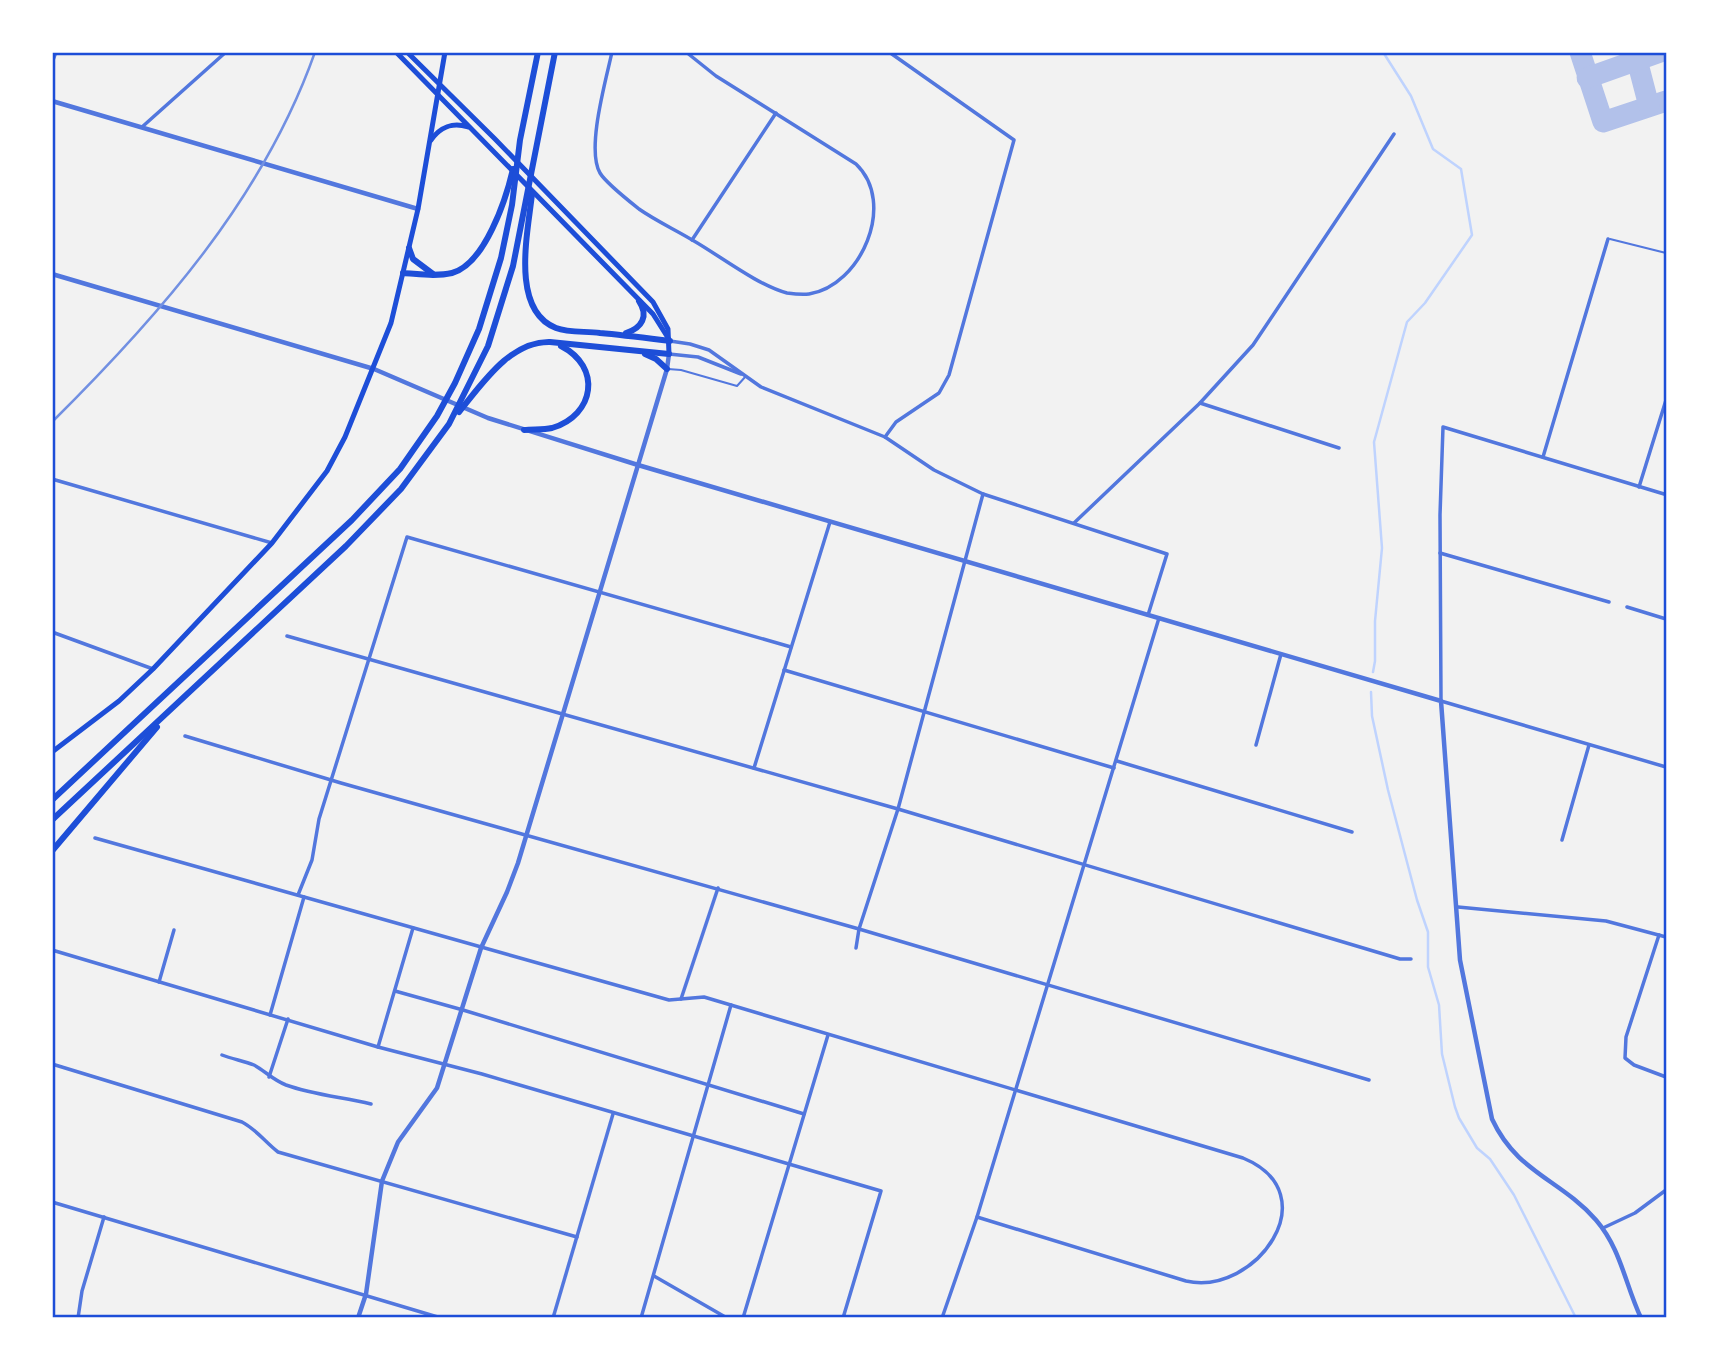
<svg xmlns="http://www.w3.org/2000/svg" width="1719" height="1370" viewBox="0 0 1719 1370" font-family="'PT Sans Narrow',sans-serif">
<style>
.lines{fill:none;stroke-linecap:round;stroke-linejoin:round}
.stream{stroke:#bfd3fe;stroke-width:2.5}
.taxiway{stroke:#b2c1ea;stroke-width:21}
.service{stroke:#5277de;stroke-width:2}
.minor{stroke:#5277de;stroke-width:3.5}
.tertiary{stroke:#5277de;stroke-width:4.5}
.secondary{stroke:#1d4ed8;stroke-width:5}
.motorway{stroke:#1d4ed8;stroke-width:6}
.rail{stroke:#7290e2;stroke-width:2.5}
.neatline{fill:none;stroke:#1d4ed8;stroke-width:2.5}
</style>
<rect width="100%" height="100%" fill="#f2f2f2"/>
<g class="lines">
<!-- stream -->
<g class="stream">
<path d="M1373,672L1375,661V621L1382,548L1374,442L1407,322L1425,303L1472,235L1461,169L1433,149L1411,96L1383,52"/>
<path d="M1371,692L1372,716L1388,790L1417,900L1428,932V967L1439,1005L1442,1054L1455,1107L1459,1118L1477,1148L1490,1159L1514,1195L1576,1318"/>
</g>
<!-- taxiway -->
<g class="taxiway">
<path d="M1580,52L1603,122L1666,101"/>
<path d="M1637,60L1649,106"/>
<path d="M1587,78L1660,52"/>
</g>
<!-- service -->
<g class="service">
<path d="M1610,239L1666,253"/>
<path d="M668,369L681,370L737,386L746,376"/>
</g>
<!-- minor -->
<g class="minor">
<path d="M612,52C606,80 586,149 600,173C606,183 629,201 639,209C656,221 676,230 694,241C720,256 759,286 787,293C794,294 802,295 809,294C861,286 897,203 856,164L716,76L686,52"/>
<path d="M52,63L56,52"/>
<path d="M142,127L226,52"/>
<path d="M692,240L776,113"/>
<path d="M670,341L690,344L709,350L761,387L885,437L934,470L983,494L1167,554L1148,615"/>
<path d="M669,354L698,357L741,374"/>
<path d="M1200,403L1339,448"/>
<path d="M885,437L896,422L939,393L949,375L1014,140L889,52"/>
<path d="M1543,457L1608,239"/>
<path d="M52,479L272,543"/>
<path d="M1639,487L1666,400"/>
<path d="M1664,494L1443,427L1440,515L1441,701L1666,767"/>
<path d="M1074,523L1200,403L1253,345L1394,134"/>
<path d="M1440,553L1609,602"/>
<path d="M1627,607L1666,619"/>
<path d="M52,632L153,669"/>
<path d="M287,636L898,809L1400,959H1411"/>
<path d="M784,670L1114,768"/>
<path d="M185,736L341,783L859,929L1369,1080"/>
<path d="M1256,745L1281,654"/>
<path d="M1117,761L1352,832"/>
<path d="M754,768L830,522"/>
<path d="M95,838L669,1000L704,997L1243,1158C1330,1194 1255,1297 1186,1281L977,1217"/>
<path d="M1562,840L1589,745"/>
<path d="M298,895L312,860L319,819L407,537L791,647"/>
<path d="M1458,907L1606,921L1666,937"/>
<path d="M1659,935L1626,1037L1625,1058L1634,1065L1666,1077"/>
<path d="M856,948L859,929L898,809L983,494"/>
<path d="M52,950L378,1047L482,1074L881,1191L843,1318"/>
<path d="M159,982L174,930"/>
<path d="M395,991L463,1010L804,1114"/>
<path d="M681,999L718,888"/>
<path d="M270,1015L304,897"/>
<path d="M378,1047L413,928"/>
<path d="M222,1055C232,1059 244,1061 254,1065C265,1071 273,1080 286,1085C314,1095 342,1097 371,1104"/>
<path d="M52,1064L242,1122C257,1130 265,1142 278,1152L577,1237"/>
<path d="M269,1077L288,1019"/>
<path d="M52,1202L441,1318"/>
<path d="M1603,1228L1635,1213L1666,1190"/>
<path d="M654,1276L727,1318"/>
<path d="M78,1318L82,1291L104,1217"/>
<path d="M553,1318L613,1114"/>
<path d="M641,1318L731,1005"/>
<path d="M743,1318L828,1035"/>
<path d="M942,1318L977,1217L1159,618"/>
</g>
<!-- tertiary -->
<g class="tertiary">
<path d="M52,101L418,209"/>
<path d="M52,274L374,369L488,418L638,465L1441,701L1460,960L1492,1119C1517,1173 1560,1179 1596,1220C1621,1249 1625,1284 1641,1318"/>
<path d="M358,1318L366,1294L382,1181L398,1142L437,1088L481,948L507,892L518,863L667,369L669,354"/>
</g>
<!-- secondary -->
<g class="secondary">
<path d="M396,52L653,314L670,341"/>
<path d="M407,52L495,139L653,302L668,329L669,354"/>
<path d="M416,52H438"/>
<path d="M431,140C440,127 453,122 468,127"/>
<path d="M52,752L119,701L153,669L272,543L327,471L345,437L391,323L418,209L445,52"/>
</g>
<!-- motorway -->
<g class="motorway">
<path d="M532,194C528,232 510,310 556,328C569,333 586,331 600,333C623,335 646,338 670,341"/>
<path d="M409,248L413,259L433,274"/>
<path d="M403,273C419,274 436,277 452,273C485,264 506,199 513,169"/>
<path d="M626,333C642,328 649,316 639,301"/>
<path d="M645,354L656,359L667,369"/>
<path d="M459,412C482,384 510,341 550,342L669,354"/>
<path d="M524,430C533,429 543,430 552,428C595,415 602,367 561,346"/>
<path d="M52,800L352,520L400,469L437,416L455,383L479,329L501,258L512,205L520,140L538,52"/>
<path d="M52,820L346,546L401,489L449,424L488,346L513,266L555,52"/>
<path d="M52,851L157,727"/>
</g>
<!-- rail -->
<path class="rail" d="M52,422C160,315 264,197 315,52"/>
</g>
<!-- border -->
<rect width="1719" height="1370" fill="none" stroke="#ffffff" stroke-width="108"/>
<rect x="54" y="54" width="1611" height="1262" class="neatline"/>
</svg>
